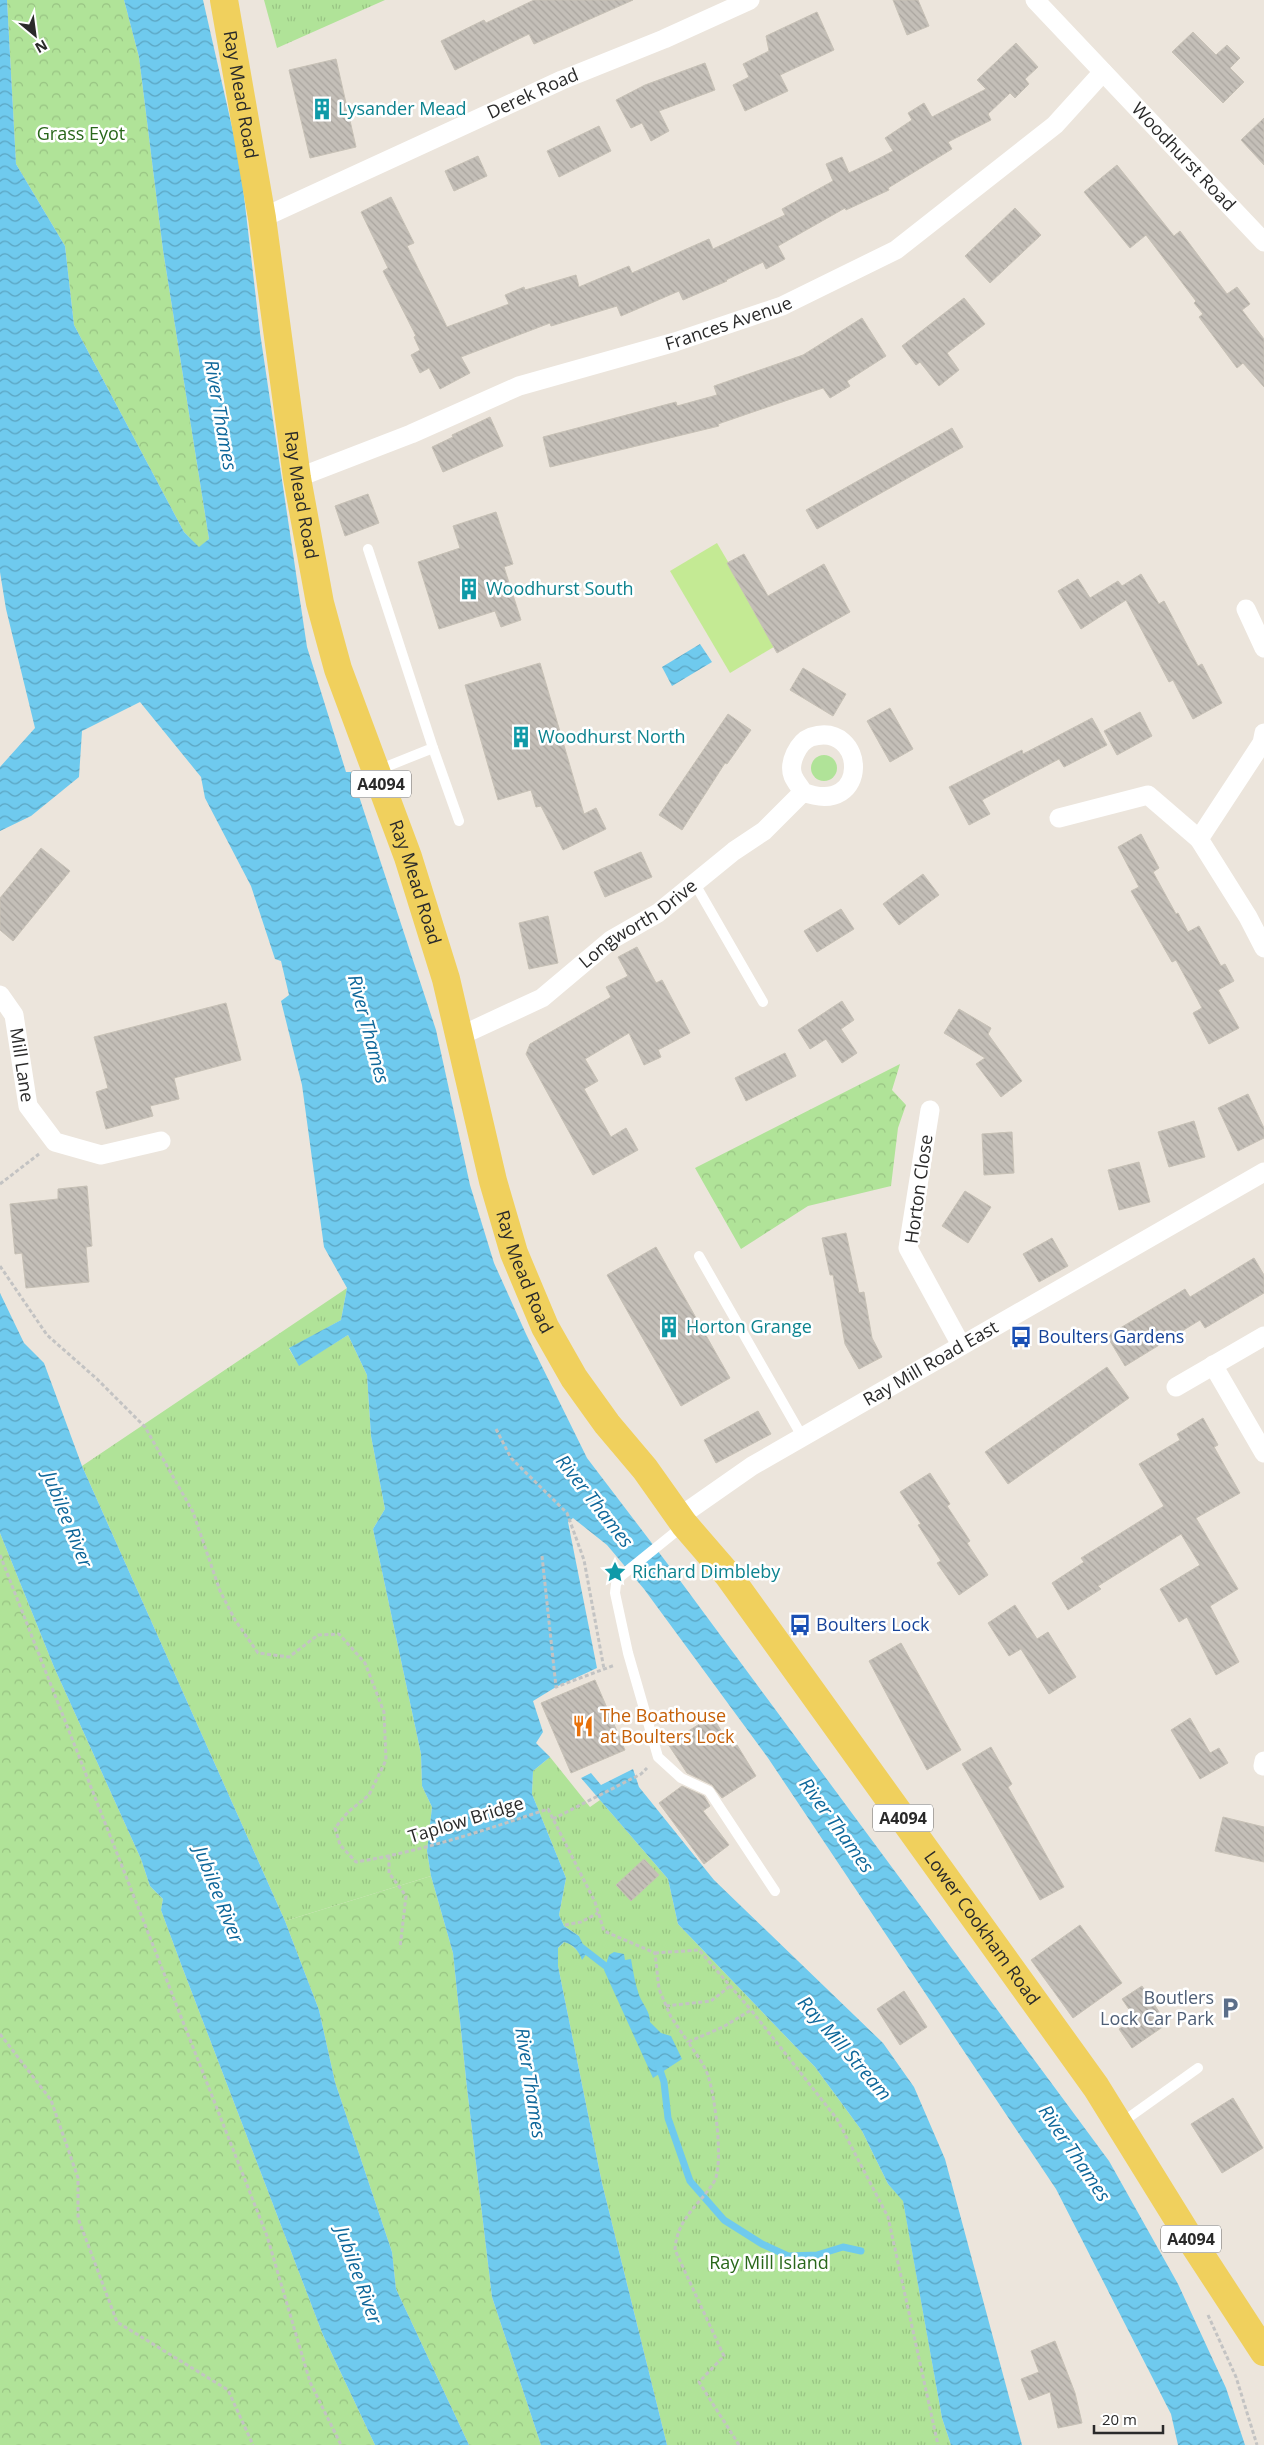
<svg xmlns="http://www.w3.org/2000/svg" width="1264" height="2445" viewBox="0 0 1264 2445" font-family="'Open Sans',sans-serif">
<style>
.grass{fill:#b0e398}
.forest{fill:url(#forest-crowns)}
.park{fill:url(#park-tufts)}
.pitch{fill:#c4ea94}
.water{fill:url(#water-waves)}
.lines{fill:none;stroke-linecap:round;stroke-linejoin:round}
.stream{stroke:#6fcaee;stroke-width:7}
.building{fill:url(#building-back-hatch);stroke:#c7c1b6}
.path{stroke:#c3c3c3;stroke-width:3;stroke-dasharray:4 2.5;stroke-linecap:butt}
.service{stroke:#fff;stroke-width:10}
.minor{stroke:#fff;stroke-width:19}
.primary{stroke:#f0d05d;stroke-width:28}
.labels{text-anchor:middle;stroke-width:5;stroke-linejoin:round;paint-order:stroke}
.shield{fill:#fff;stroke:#6a6a6a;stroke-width:1}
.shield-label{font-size:16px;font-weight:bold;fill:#2a2a2a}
.street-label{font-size:18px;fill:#2a2a2a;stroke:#fff}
.culture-label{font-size:18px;fill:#0d838f;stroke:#fff;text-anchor:start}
.park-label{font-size:18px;fill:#29671a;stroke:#fff}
.transit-label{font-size:18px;fill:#164399;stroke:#fff;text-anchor:start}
.food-label{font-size:18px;fill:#c56008;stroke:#fff;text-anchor:start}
.service-label{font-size:18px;fill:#4e5e75;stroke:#fff;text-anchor:end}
.water-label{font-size:19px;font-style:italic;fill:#0e679a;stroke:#fff}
</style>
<defs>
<pattern id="forest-crowns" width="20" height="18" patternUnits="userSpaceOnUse" patternTransform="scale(1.25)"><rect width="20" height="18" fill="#b0e398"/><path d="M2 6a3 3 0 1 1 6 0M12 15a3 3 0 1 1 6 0" fill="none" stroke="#98c383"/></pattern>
<pattern id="park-tufts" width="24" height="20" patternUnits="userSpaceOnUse" patternTransform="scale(1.25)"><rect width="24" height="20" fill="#b0e398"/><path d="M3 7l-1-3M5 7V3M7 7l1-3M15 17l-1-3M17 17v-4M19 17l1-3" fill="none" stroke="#98c383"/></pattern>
<pattern id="water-waves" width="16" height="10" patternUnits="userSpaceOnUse" patternTransform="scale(1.25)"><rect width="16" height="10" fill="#6fcaee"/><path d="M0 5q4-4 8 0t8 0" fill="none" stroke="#5ba4c1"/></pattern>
<pattern id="building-back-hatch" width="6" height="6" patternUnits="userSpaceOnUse" patternTransform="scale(1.25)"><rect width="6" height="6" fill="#c4bfb8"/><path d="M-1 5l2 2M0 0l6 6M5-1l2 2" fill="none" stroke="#a9a49e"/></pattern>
</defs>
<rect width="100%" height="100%" fill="#ece5dc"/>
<!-- grass -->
<circle class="grass" cx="824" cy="768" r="13"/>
<!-- forest -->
<g class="forest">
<path d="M7,0H124L139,57L163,250L209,539L199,548L184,532L74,325L65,246L16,164Z"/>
<path d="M900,1064L892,1090L906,1105L898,1128L891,1186L808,1206L741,1249L695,1168Z"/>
<path d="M0,1533L54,1667L141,1859L150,1886L163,1899L161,1910L181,1964L323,2335L375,2445H0Z"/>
<path d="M431,1876L453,1953L467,2088L492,2297L541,2445H469L396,2289L392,2252L335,2082L319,2010L285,1921Z"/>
</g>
<!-- park -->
<g class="park">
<path d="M264,0H385L277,48Z"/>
<path d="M347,1288L341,1320L289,1349L299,1365L348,1335L367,1375L371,1436L385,1509L373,1529L421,1754L422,1786L432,1807L427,1851L431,1876L285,1921L82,1466Z"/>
<path d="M550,1757L590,1807L600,1800L668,1879L678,1924L815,2067L862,2131L888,2184L903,2200L942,2418L951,2445H667L602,2183L558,1966V1948L564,1942L569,1943L580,1953L579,1936L564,1926L559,1915L566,1878L532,1794L533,1771Z"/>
</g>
<!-- pitch -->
<path class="pitch" d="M717,543L777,645L730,673L670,571Z"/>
<!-- water -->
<g class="water">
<path d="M0,0H7L16,164L65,246L74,325L184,532L199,547L209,539L163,250L139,57L124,0H203L240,162L260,333L307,647L346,772H351L436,1030L470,1185L494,1263L526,1334L587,1458L670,1567L1109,2161L1178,2284L1226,2388L1245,2445H1178L1171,2414L1056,2189L768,1758L644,1589L607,1545L573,1518L568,1522L597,1668L556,1687L533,1701L543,1732L536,1743L550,1757L533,1771L532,1794L566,1878L559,1915L564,1926L579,1936L587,1953L582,1960C579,1951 573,1944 564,1942L558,1948V1966L602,2183L667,2445H541L492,2297L467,2088L453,1953L431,1876L427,1851L432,1807L422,1786L421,1754L373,1529L385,1509L371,1436L367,1375L348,1335L299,1366L289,1348L341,1320L347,1288L324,1247L302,1085L281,1001L289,995L281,961L275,959L251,886L205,798L201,777L140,702L82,731L79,777L31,816L0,831V767L35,728L6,609L0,572Z"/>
<path d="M700,644L712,662L672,686L662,667Z"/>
<path d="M0,1293L24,1343L44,1363L82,1466L285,1921L319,2010L335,2082L392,2252L396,2289L469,2445H375L323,2335L181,1964L161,1910L163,1899L150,1886L141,1859L54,1667L0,1533Z"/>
<path d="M633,1769L639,1787L714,1880L883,2043L914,2087L945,2159L1022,2445H951L942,2418L903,2201L888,2184L862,2131L815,2067L678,1924L668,1879L581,1778L591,1773L601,1785Z"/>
<path d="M614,1952L624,1954L625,1960L631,1959C633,1971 635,1983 639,1995C643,2005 650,2011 650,2022L661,2033L671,2036L682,2059L653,2078L604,1970L609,1955Z"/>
</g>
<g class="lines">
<!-- stream -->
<g class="stream">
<path d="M581,1947L612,1971"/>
<path d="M658,2064L664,2082L668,2118L690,2181L724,2220L762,2244L788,2256L817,2255L843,2247L861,2251"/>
</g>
</g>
<!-- building -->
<g class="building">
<path d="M534,0H633L534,44L529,34L455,70L441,41L484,20L486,23Z"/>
<path d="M893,0H918L929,26L907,35Z"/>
<path d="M817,12L834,50L780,75L788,91L745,111L733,85L749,77L743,64L769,51L766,36Z"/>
<path d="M1193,32L1216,55L1227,45L1240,58L1230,68L1244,82L1223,103L1172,52Z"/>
<path d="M1016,43L1038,67L1025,79L1029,84L1015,98L1010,93L988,114L991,120L948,142L952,149L888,188L889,190L846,210L845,208L778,246L785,259L766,269L763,262L726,280L727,281L683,300L679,291L621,316L617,306L551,326L550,323L461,357L470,373L440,389L429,368L420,373L411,355L420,350L414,337L416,336L383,271L388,268L361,212L391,197L414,243L407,246L447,327L509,304L505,295L524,287L525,290L576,275L579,287L629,266L632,273L709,239L713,249L785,215L782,209L833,181L826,164L842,157L849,173L876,160L893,151L885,138L912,120L908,113L924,103L932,117L986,89L977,80Z"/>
<path d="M336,59L356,147L310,158L289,70Z"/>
<path d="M705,63L715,90L659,111L669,131L651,141L642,123L631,128L616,100L645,85Z"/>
<path d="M1264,118V165L1241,140Z"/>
<path d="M599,126L611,151L559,177L547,151Z"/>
<path d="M478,156L487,176L454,191L445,171Z"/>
<path d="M1117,165L1174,236L1180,231L1227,294L1237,287L1250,304L1242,310L1264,339V387L1243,363L1237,368L1199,317L1203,314L1194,303L1196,301L1146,235L1130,248L1084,192Z"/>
<path d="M1015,208L1041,235L990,283L965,256Z"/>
<path d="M964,298L985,324L947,353L959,370L939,386L920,362L916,365L902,346Z"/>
<path d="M862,318L886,356L847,381L850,386L830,398L823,388L718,424L719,426L550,467L543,437L676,402L677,406L717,395L714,386L803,355Z"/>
<path d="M490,417L503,446L443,472L432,447L453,437L452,435Z"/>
<path d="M952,428L963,447L817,529L806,510Z"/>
<path d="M368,494L379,523L345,536L335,506Z"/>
<path d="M496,512L513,564L504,567L521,620L501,627L495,611L439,629L418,562L460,548L453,526Z"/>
<path d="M744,554L768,596L824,564L850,612L777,653L727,563Z"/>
<path d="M1141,574L1159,604L1164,601L1198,666L1202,664L1222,703L1193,719L1173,680L1169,682L1126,600L1081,629L1058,591L1078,579L1090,598L1118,581L1122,586Z"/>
<path d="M540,663L584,814L596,808L606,829L563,850L541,806L536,807L531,790L498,800L465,685Z"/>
<path d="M803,668L846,694L833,716L790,690Z"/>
<path d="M890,708L913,749L890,762L867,721Z"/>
<path d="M1140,712L1152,736L1117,755L1104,731Z"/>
<path d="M728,714L751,730L727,764L725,763L682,830L659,815Z"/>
<path d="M1092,718L1107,745L1064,767L1059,759L982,800L990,814L969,825L949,787L1022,750L1023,754Z"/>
<path d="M1141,834L1159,868L1153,872L1176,914L1178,913L1188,932L1199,926L1221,966L1225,964L1234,981L1218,990L1239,1028L1209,1044L1193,1013L1202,1008L1176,960L1172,962L1131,891L1139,887L1118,847Z"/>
<path d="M41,848L70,871L13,941L0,930V898Z"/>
<path d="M641,852L652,877L605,897L594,872Z"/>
<path d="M923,874L939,895L899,925L883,904Z"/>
<path d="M841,909L854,929L817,952L804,931Z"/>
<path d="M548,916L558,963L529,969L519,923Z"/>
<path d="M637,947L656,983L662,980L690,1033L658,1050L661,1057L644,1065L629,1033L585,1059L598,1081L584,1089L611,1137L626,1128L638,1150L593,1175L526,1054L530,1044L611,997L606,987L628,976L618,957Z"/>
<path d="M842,1001L854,1020L841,1029L857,1053L842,1063L826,1039L810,1049L798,1030Z"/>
<path d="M226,1003L241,1060L174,1078L179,1099L150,1106L153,1116L106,1129L96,1092L108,1088L94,1037Z"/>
<path d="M959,1009L991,1028L988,1034L1022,1081L1001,1097L976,1064L985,1058L944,1033Z"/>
<path d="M785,1053L796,1076L746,1101L735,1078Z"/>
<path d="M1248,1094L1264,1128V1138L1238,1151L1218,1108Z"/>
<path d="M1194,1121L1205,1157L1169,1167L1158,1132Z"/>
<path d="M1012,1132L1014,1173L984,1175L982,1134Z"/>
<path d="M1139,1162L1150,1202L1119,1210L1108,1170Z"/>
<path d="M87,1186L92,1246L86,1247L89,1282L26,1288L22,1253L15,1254L10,1204L58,1199V1189Z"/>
<path d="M965,1191L991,1207L968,1243L942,1226Z"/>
<path d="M846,1233L859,1293L864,1292L872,1338L882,1357L859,1369L845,1344L833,1275H830L822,1238Z"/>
<path d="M1052,1238L1068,1266L1039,1282L1023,1254Z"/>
<path d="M656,1247L730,1378L681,1406L607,1275Z"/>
<path d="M1254,1258L1264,1275V1293L1205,1328L1200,1320L1125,1366L1107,1336L1185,1289L1190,1297Z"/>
<path d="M1107,1367L1129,1398L1008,1484L985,1452Z"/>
<path d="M758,1411L771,1434L716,1463L704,1440Z"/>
<path d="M1203,1418L1218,1445L1214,1447L1240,1493L1196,1518L1238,1589L1210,1606L1239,1662L1216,1675L1187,1617L1179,1622L1160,1589L1200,1565L1181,1534L1098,1586L1101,1589L1068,1610L1052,1583L1084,1562L1081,1558L1164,1506L1139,1464L1180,1440L1177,1434Z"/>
<path d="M930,1473L950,1504L947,1506L970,1541L967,1543L988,1575L959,1595L937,1563L941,1561L918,1525L921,1524L900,1492Z"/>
<path d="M1015,1605L1037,1639L1048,1632L1076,1677L1049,1694L1021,1649L1009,1656L988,1623Z"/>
<path d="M901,1643L961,1750L927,1770L869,1661Z"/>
<path d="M595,1680L625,1750L571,1773L541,1703Z"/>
<path d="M712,1716L732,1748L737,1745L756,1776L722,1798L712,1785L687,1773L668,1744Z"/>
<path d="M1190,1718L1210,1753L1219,1748L1228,1763L1200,1779L1171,1730Z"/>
<path d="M991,1747L1012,1784L1008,1787L1064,1887L1040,1900L962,1764Z"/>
<path d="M682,1786L704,1796L710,1806L703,1811L729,1845L704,1864L659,1803Z"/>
<path d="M1223,1817L1264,1827V1862L1215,1851Z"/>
<path d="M644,1859L659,1875L631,1901L616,1885Z"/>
<path d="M1080,1925L1122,1983L1073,2018L1031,1960Z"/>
<path d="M1142,1986L1167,2024L1132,2048L1119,2029L1135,2018L1122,1999Z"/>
<path d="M904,1991L927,2027L900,2045L877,2009Z"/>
<path d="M1233,2098L1263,2148L1222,2173L1191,2124Z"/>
<path d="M1055,2341L1075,2393L1082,2423L1058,2428L1050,2392L1029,2400L1021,2379L1039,2372L1031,2351Z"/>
</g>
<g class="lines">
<!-- path -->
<g class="path">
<path d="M0,1184L39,1154"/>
<path d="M0,1266L47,1335L97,1379L145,1427L193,1512L220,1591L235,1620L258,1653L289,1657L318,1635L339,1634L365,1663L384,1712L386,1760L369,1795L348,1812L335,1828L340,1845L356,1862C423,1851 485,1830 548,1809L595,1902L604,1931L655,1953L659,1989L671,2017L688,2042"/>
<path d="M496,1429L511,1458L567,1513L584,1560L604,1669"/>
<path d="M0,1555L267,2236L310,2382L341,2445"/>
<path d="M542,1556L556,1687L615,1665"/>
<path d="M553,1819L641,1774L647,1768"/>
<path d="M389,1856V1873L406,1896L400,1948"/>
<path d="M565,1925L581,1922L598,1913"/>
<path d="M655,1953L699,1950L751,2010"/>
<path d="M666,2006L711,2001L730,1986"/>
<path d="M0,2034L51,2100L78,2178V2218L117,2322L228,2390L253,2445"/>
<path d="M1208,2315L1236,2377L1257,2445"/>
<path d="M739,2445L699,2382L724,2356L675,2250C677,2218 698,2207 714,2182C724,2165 715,2098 709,2079C706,2066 695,2053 688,2042L723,2027L751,2010L837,2119L888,2217L938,2445"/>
</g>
<!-- service -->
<g class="service">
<path d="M368,549L433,748L378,770"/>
<path d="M433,748L459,821"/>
<path d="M695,884L763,1002"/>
<path d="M699,1256L803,1438"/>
<path d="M684,1525L621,1576L616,1584L615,1593L628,1653L658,1757L681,1778L709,1791L775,1891"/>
<path d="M1121,2123L1198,2068"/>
</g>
<!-- minor -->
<g class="minor">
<path id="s1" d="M1035,0L1264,242"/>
<path id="s2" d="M262,218L562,80L664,39L750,0"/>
<path id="s3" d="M297,478L411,434L519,386L675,342L782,306L896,250L1055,125L1103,72"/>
<path d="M1246,609L1264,648"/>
<path d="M1264,733L1262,743L1199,839L1248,917L1264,948"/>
<path d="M1059,818L1148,795L1199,839"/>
<path id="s4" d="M0,995L14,1015L28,1106L55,1142L101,1155L161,1141"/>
<path id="s5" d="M460,1036L542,998L611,940L658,913L734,851L764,831L803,792C800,787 795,781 793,776C788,763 798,742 811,737C867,720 871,818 803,792"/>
<path d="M930,1110L908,1248L961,1345"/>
<path d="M1213,1365L1264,1453"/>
<path d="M1176,1387L1264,1336"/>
<path id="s6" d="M679,1517L752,1466L1264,1172"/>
<path d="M1263,1766L1264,1761"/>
</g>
<!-- primary -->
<path class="primary" id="s7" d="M224,0L262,218L297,478L320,603L338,669L408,857L446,979L493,1181L514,1253L545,1327L574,1378L607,1424L645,1469L684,1524L728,1575L1096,2087L1187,2234L1264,2352"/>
</g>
<!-- icons -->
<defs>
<g id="building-bare" transform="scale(1.725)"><path d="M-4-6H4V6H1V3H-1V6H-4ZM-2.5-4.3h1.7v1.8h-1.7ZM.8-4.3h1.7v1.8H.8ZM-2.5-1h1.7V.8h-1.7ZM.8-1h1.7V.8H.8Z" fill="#0f9aa8" stroke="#fff" stroke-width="2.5" paint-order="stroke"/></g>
<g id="bus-bare" transform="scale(1.725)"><path d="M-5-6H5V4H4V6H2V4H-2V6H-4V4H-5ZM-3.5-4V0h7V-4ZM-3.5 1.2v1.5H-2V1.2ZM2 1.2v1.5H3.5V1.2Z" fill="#1a4fb4" stroke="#fff" stroke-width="2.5" paint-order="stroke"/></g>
<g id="sight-bare" transform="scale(1.725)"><path d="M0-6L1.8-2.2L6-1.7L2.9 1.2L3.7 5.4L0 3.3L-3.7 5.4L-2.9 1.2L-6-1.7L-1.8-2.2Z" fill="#0f9aa8" stroke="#fff" stroke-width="2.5" paint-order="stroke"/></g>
<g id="restaurant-bare" transform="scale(1.725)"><path d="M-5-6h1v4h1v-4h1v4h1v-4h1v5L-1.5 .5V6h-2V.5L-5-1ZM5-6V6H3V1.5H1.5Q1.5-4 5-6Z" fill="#e8710a" stroke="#fff" stroke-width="2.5" paint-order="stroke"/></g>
<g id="parking-bare" transform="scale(1.725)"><path d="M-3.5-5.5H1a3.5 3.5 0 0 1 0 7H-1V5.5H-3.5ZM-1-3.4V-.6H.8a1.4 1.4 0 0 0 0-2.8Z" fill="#5c6f8a" stroke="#fff" stroke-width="2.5" paint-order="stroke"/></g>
</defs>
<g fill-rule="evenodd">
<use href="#building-bare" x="322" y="109"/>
<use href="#building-bare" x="469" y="589"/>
<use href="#building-bare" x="521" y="737"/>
<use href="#building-bare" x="669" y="1327"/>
<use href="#bus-bare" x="1021" y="1337"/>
<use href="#sight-bare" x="615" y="1572"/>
<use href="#bus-bare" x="800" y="1625"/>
<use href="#restaurant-bare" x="583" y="1726"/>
<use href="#parking-bare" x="1230" y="2008"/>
</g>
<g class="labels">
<!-- shield labels -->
<g class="shield">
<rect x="351" y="770.5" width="60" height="27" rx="4"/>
<rect x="873" y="1804.5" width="60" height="27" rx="4"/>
<rect x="1161" y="2225.5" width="60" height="27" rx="4"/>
</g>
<g class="shield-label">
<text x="381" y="790">A4094</text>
<text x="903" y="1824">A4094</text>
<text x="1191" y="2245">A4094</text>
</g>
<!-- street labels -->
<g class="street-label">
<text dy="6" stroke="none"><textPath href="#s7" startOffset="96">Ray Mead Road</textPath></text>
<text dy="6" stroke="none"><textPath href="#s2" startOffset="298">Derek Road</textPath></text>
<text dy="6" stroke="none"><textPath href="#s1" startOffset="216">Woodhurst Road</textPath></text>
<text dy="6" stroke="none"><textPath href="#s3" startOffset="459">Frances Avenue</textPath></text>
<text dy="6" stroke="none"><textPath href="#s7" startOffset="501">Ray Mead Road</textPath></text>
<text dy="6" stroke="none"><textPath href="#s7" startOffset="906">Ray Mead Road</textPath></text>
<text dy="6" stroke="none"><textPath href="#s5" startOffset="212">Longworth Drive</textPath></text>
<text dy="6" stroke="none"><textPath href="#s4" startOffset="75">Mill Lane</textPath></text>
<text transform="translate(919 1189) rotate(-82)" y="6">Horton Close</text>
<text dy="6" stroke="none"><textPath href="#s7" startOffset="1311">Ray Mead Road</textPath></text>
<text dy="6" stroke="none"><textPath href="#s6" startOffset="295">Ray Mill Road East</textPath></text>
<text transform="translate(466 1820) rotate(-17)" y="6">Taplow Bridge</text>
<text dy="6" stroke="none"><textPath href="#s7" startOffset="2114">Lower Cookham Road</textPath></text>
</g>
<!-- culture labels -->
<g class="culture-label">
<text x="338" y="115">Lysander Mead</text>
<text x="486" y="595">Woodhurst South</text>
<text x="538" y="743">Woodhurst North</text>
<text x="686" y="1333">Horton Grange</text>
<text x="632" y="1578">Richard Dimbleby</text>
</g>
<!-- park labels -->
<g class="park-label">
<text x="81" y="140">Grass Eyot</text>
<text x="769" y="2269">Ray Mill Island</text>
</g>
<!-- transit labels -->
<g class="transit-label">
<text x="1038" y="1343">Boulters Gardens</text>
<text x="816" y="1631">Boulters Lock</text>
</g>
<!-- food labels -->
<g class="food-label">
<text x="600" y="1722">The Boathouse<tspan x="600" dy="21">at Boulters Lock</tspan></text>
</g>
<!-- service labels -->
<g class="service-label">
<text x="1214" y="2004">Boutlers<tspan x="1214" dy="21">Lock Car Park</tspan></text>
</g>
<!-- water labels -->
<g class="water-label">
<text transform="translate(221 415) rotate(80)" y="7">River Thames</text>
<text transform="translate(369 1029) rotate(75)" y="7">River Thames</text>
<text transform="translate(595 1501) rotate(52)" y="7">River Thames</text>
<text transform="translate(68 1519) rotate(68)" y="7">Jubilee River</text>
<text transform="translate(837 1825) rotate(54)" y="7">River Thames</text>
<text transform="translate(219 1894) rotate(68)" y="7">Jubilee River</text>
<text transform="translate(845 2048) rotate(49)" y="7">Ray Mill Stream</text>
<text transform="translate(531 2083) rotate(81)" y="7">River Thames</text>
<text transform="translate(1075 2153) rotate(56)" y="7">River Thames</text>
<text transform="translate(359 2275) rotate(70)" y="7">Jubilee River</text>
</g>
</g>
<!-- north arrow -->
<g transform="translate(35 35) rotate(151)" stroke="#ffffff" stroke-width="4" paint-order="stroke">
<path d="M0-4L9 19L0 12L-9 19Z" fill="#2a2a2a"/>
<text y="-8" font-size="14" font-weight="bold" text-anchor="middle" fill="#2a2a2a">N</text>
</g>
<!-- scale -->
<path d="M1094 2425v8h69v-8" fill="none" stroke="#2a2a2a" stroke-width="2.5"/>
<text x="1102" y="2425" font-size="15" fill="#2a2a2a" stroke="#ffffff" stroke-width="4" paint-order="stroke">20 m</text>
</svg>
